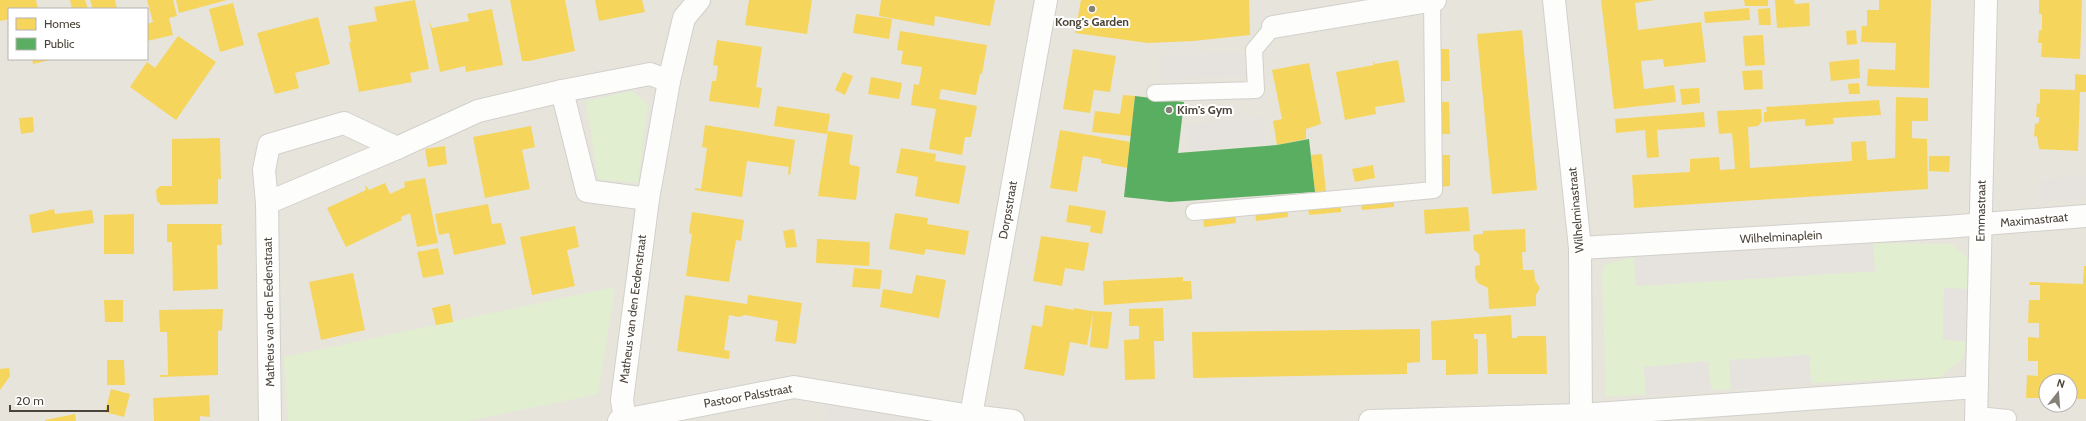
<svg xmlns="http://www.w3.org/2000/svg" width="2086" height="421" viewBox="0 0 2086 421" font-family="Cabin,sans-serif">
<style>
.residential{fill:#e7e4dc;fill-rule:evenodd}
.green{fill:#e1eecf}
.parking{fill:#e6e3df}
.homes{fill:#f6d55c}
.public{fill:#5aae61}
.lines{fill:none;stroke-linecap:round;stroke-linejoin:round}
.service-casing{stroke:#d2d0cb;stroke-width:18}
.minor-casing{stroke:#d2d0cb;stroke-width:24}
.service{stroke:#fdfdfc;stroke-width:16}
.minor{stroke:#fdfdfc;stroke-width:22}
.poi-dot{fill:#868178;stroke:#fff;stroke-width:1.5}
.labels{text-anchor:middle;stroke-width:4;stroke-linejoin:round;paint-order:stroke}
.poi-label{font-size:12px;font-weight:bold;fill:#4b4439;stroke:#fff}
.street-label{font-size:12px;fill:#4b4439;stroke:#fff}
</style>
<rect width="100%" height="100%" fill="#f4f2ee"/>
<!-- residential -->
<path class="residential" d="M0,0H2086V421H0ZM9,9H147V59H9ZM2046,381H2070V405H2046Z"/>
<!-- green -->
<g class="green">
<path d="M632,91L648,104L638,183L598,179L586,101Z"/>
<path d="M1873,243L1951,244L1967,257V289L1944,288L1943,340L1967,341L1963,358L1940,377L1811,383L1809,355L1729,361L1731,389L1711,390L1708,362L1644,367L1646,395L1606,396L1602,273L1604,265L1634,257L1636,286L1875,271Z"/>
<path d="M615,287L598,394L467,421H288L284,357Z"/>
</g>
<!-- parking -->
<g class="parking">
<path d="M1244,53L1245,77L1160,79L1159,56Z"/>
<path d="M1264,117L1266,143L1188,150L1186,124Z"/>
<path d="M2086,176V198L2039,201L2038,179Z"/>
<path d="M1873,243L1875,271L1636,286L1634,257Z"/>
<path d="M1944,288L1967,289V341L1943,340Z"/>
<path d="M1809,355L1811,383L1731,389L1729,360Z"/>
<path d="M1708,361L1711,390L1646,395L1644,367Z"/>
<path d="M827,405L919,418L918,421H825Z"/>
</g>
<!-- homes -->
<g class="homes">
<path d="M0,0H36L38,9H9V19L0,21Z"/>
<path d="M70,0H85L88,9H72Z"/>
<path d="M90,0H115L117,9H93Z"/>
<path d="M147,0H173L177,16L169,18L173,35L147,41V24L153,22Z"/>
<path d="M176,0H227L179,13Z"/>
<path d="M415,0L429,69L410,73L412,82L359,92L349,42H351L348,26L377,21L374,7Z"/>
<path d="M510,0H565L575,51L529,61H522Z"/>
<path d="M595,0H642L645,12L599,21Z"/>
<path d="M749,0H812L807,34L745,25Z"/>
<path d="M881,0H995L990,26L935,16L934,26L879,16Z"/>
<path d="M1081,0H1249L1250,35L1193,41L1148,43L1075,33Z"/>
<path d="M1601,0H1655L1635,3L1638,30L1701,22L1706,62L1664,67L1663,59L1641,61L1644,89L1674,85L1676,102L1614,109Z"/>
<path d="M1744,0H1768V6H1745Z"/>
<path d="M1775,0H1794L1795,4L1809,3L1810,26L1777,28Z"/>
<path d="M1879,0H1931L1929,88L1867,86L1868,69L1895,70L1896,43L1861,42L1862,26H1867V10H1879Z"/>
<path d="M2039,0H2082L2080,59L2041,57L2042,43H2038L2039,30H2042V14H2039Z"/>
<path d="M233,3L244,45L220,52L209,9Z"/>
<path d="M1749,8L1750,20L1705,23L1704,12Z"/>
<path d="M1770,8L1771,25H1759L1758,9Z"/>
<path d="M492,9L503,65L466,72L465,66L440,72L429,20L432,28L469,21L467,14Z"/>
<path d="M856,14L892,19L889,39L853,33Z"/>
<path d="M318,17L330,64L295,73L299,88L275,94L257,33Z"/>
<path d="M1522,30L1537,190L1492,194L1477,34Z"/>
<path d="M1856,30L1857,44L1847,45L1846,31Z"/>
<path d="M900,31L987,45L982,74H980L976,95L941,89L939,99L977,106L971,137H965L962,155L929,149L936,109L911,105L914,84L919,85L922,67L901,64L903,51L897,50Z"/>
<path d="M1763,35L1765,65L1745,66L1743,36Z"/>
<path d="M178,36L216,62L176,120L130,87L147,62L155,68Z"/>
<path d="M717,40L762,47L756,87L762,88L759,108L709,101L712,81H716L718,66L713,65Z"/>
<path d="M1073,49L1116,56L1110,92L1094,90L1090,113L1063,109Z"/>
<path d="M1436,49H1449L1450,81H1436Z"/>
<path d="M32,59H49L50,60L33,64Z"/>
<path d="M1859,59L1860,78L1831,81L1829,62Z"/>
<path d="M1373,60L1375,64L1398,60L1405,102L1375,107L1376,114L1345,120L1336,72L1374,65Z"/>
<path d="M1309,63L1321,124L1306,129V139L1277,145L1273,121L1282,119L1272,70Z"/>
<path d="M1762,70L1763,89L1744,90L1742,71Z"/>
<path d="M843,72L853,76L845,95L835,90Z"/>
<path d="M2075,74L2086,75V92H2080L2078,151L2039,149L2037,136L2034,137L2035,123L2038,124L2039,121V117H2036L2037,103L2040,104V89L2075,90Z"/>
<path d="M871,77L902,83L899,99L868,94Z"/>
<path d="M1859,83L1860,94H1849L1848,84Z"/>
<path d="M1699,88L1700,103L1682,105L1680,89Z"/>
<path d="M1123,95L1135,96L1131,136L1092,132L1095,111L1120,114Z"/>
<path d="M1896,97L1928,98V121H1912V138L1927,139L1928,189L1634,208L1632,175L1690,172V159L1719,157L1720,170L1735,169L1732,133L1719,134L1717,111L1761,109L1762,121L1758,126L1748,127L1750,168L1852,161L1851,142L1866,141L1867,160L1895,158Z"/>
<path d="M1879,100L1881,115L1833,118L1834,124L1805,126V119L1764,122V112H1767L1766,107Z"/>
<path d="M1436,102H1449L1450,134H1437Z"/>
<path d="M777,106L830,114L827,134L774,126Z"/>
<path d="M1704,112L1705,127L1657,130L1659,157L1647,158L1645,130L1616,133L1615,119Z"/>
<path d="M33,117L34,132L21,134L19,118Z"/>
<path d="M705,125L795,140L790,175L788,174L789,167L747,161L742,197L695,190V188L701,189L707,148L702,147Z"/>
<path d="M531,126L535,147L522,150L530,189L485,198L473,137Z"/>
<path d="M1060,130L1131,142L1128,168L1101,163V159L1083,156L1077,192L1050,188Z"/>
<path d="M828,131L853,135L849,163L851,165L860,167L856,200L818,196Z"/>
<path d="M220,138L221,179H218V204L161,205L157,201L156,190L160,186H172V139Z"/>
<path d="M445,146L447,164L428,167L425,149Z"/>
<path d="M901,148L936,154L935,161L966,166L959,204L915,196L918,177L896,173Z"/>
<path d="M1322,154L1326,192H1315L1311,155Z"/>
<path d="M1437,155H1450V186L1438,187Z"/>
<path d="M1929,156H1950L1949,172L1929,171Z"/>
<path d="M1373,165L1375,178L1355,182L1352,169Z"/>
<path d="M425,178L438,243L417,247L410,213L401,217L402,220L346,247L327,208L366,190L365,186H366L369,190L385,183L390,194L405,187L404,182Z"/>
<path d="M1393,194L1394,207L1362,210L1360,198Z"/>
<path d="M1340,199L1341,212L1309,215L1307,203Z"/>
<path d="M488,204L492,224L501,223L506,244L454,255L449,233L439,235L435,214Z"/>
<path d="M1069,205L1106,211L1102,234L1090,232L1091,226L1066,222Z"/>
<path d="M1287,205L1288,217L1256,221L1255,209Z"/>
<path d="M1468,207L1470,231L1425,234L1424,210Z"/>
<path d="M54,209L55,214L92,210L94,223L32,233L29,215Z"/>
<path d="M1235,211L1236,223L1204,227L1203,214Z"/>
<path d="M692,212L744,220L741,241L736,240L729,282L686,276L692,234L689,233Z"/>
<path d="M895,213L928,218L927,224L969,231L965,255L926,249L924,255L889,249Z"/>
<path d="M134,214V254H104V215Z"/>
<path d="M167,224H224L221,225L222,245H217L218,289L173,291L172,242H167Z"/>
<path d="M575,226L579,247L567,250L575,286L532,295L520,237Z"/>
<path d="M794,229L797,247L786,248L783,231Z"/>
<path d="M1525,229L1526,252H1522L1523,270H1534L1535,280L1540,288L1536,295V306L1489,309L1488,288L1478,283L1475,278V266L1480,265L1479,254L1474,250L1473,235L1483,234V231Z"/>
<path d="M1041,236L1089,243L1084,271L1065,268L1062,286L1033,281Z"/>
<path d="M817,239L870,242L869,266L816,263Z"/>
<path d="M438,248L444,274L423,278L417,252Z"/>
<path d="M2084,266H2086V399H2070V381H2046V398H2026L2027,375L2038,376V361H2028V337L2039,338V323H2028L2029,300H2040V285H2029L2030,282L2083,284Z"/>
<path d="M854,268L882,270L880,289L852,287Z"/>
<path d="M353,273L365,330L321,340L309,282Z"/>
<path d="M916,275L946,280L939,318L880,307L883,289L912,294Z"/>
<path d="M1183,277V281H1191L1192,299L1104,305L1103,281Z"/>
<path d="M685,295L747,304L748,295L802,303L796,344L775,341L778,321L745,315L739,317L729,315L724,350L730,351L729,359L677,351Z"/>
<path d="M104,300H123V322H105Z"/>
<path d="M450,304L453,322L436,325L432,308Z"/>
<path d="M1045,305L1074,310V308L1091,311L1112,312L1108,349L1090,347L1093,313L1087,345L1070,342L1064,376L1024,369L1032,325L1042,327Z"/>
<path d="M1163,308L1164,341H1154L1155,379L1125,380L1124,340L1139,339V326H1129V309Z"/>
<path d="M223,309L222,330L218,331V375L160,377V375H168L167,332H160L159,310Z"/>
<path d="M1511,315L1512,338H1517V336H1546L1547,374H1488L1486,334H1474V339H1478V374L1446,375V360H1432L1431,321Z"/>
<path d="M1420,329V362L1407,363V374L1193,378L1192,332Z"/>
<path d="M107,360H124L125,385H107Z"/>
<path d="M9,368L10,376L0,390V369Z"/>
<path d="M111,389L130,394L124,417L105,412Z"/>
<path d="M209,395L210,417L200,416V421H154L153,398Z"/>
<path d="M75,414L76,421H45V420Z"/>
</g>
<!-- public -->
<path class="public" d="M1135,96L1184,102L1178,153L1277,145L1309,139L1315,192L1170,202L1124,197Z"/>
<g class="lines">
<!-- service casing -->
<g class="service-casing">
<g id="service">
<path d="M1155,93L1256,90L1254,50L1273,27"/>
<path d="M1194,212L1434,190L1432,0"/>
<path d="M1977,415L2008,418"/>
</g>
</g>
<!-- minor casing -->
<g class="minor-casing">
<g id="minor">
<path d="M1554,0L1580,248L1581,421"/>
<path d="M1273,27L1435,0"/>
<path d="M669,81L684,18L699,0"/>
<path d="M562,91L587,191L648,199"/>
<path d="M267,203L264,170L269,145L344,123L397,148"/>
<path d="M1580,248L1946,227L2086,216"/>
<path d="M270,421L267,203L397,148L478,111L562,91L650,74L669,81L648,199L622,400L625,420"/>
<path d="M619,421L794,387L971,416L1013,421"/>
<path d="M970,421L1046,0"/>
<path d="M1370,421L1581,415L1977,387"/>
<path d="M1976,421L1986,0"/>
</g>
</g>
<!-- service -->
<use href="#service" class="service"/>
<!-- minor -->
<use href="#minor" class="minor"/>
</g>
<!-- markers -->
<g class="poi-dot">
<circle cx="1092" cy="9" r="4"/>
<circle cx="1169" cy="110" r="4"/>
</g>
<g class="labels">
<!-- poi labels -->
<g class="poi-label">
<text x="1092" y="26">Kong's Garden</text>
<text x="1177" y="114" text-anchor="start">Kim's Gym</text>
</g>
<!-- street labels -->
<g class="street-label">
<text transform="translate(1008 210) rotate(-80)" y="4">Dorpsstraat</text>
<text transform="translate(1576 210) rotate(-95)" y="4">Wilhelminastraat</text>
<text transform="translate(1981 211) rotate(-89)" y="4">Emmastraat</text>
<text transform="translate(2034 220) rotate(-5)" y="4">Maximastraat</text>
<text transform="translate(1781 237) rotate(-3)" y="4">Wilhelminaplein</text>
<text transform="translate(633 309) rotate(-83)" y="4">Matheus van den Eedenstraat</text>
<text transform="translate(269 312) rotate(-91)" y="4">Matheus van den Eedenstraat</text>
<text transform="translate(748 396) rotate(-10)" y="4">Pastoor Palsstraat</text>
</g>
</g>
<!-- legend -->
<rect x="8" y="8" width="140" height="52" fill="#ffffff" stroke="#b7b4b0"/>
<rect x="16" y="18" width="20" height="12" fill="#f6d55c" stroke="#b7b4b0"/>
<text x="44" y="28" font-size="12" fill="#4b4439">Homes</text>
<rect x="16" y="38" width="20" height="12" fill="#5aae61" stroke="#b7b4b0"/>
<text x="44" y="48" font-size="12" fill="#4b4439">Public</text>
<!-- north arrow -->
<g transform="translate(2058 393) rotate(17)"><circle r="19" fill="#ffffff" stroke="#b7b4b0"/>
<path d="M0-3L7 15L0 10L-7 15Z" fill="#868178"/>
<text y="-6" font-size="11" font-weight="bold" text-anchor="middle" fill="#4b4439">N</text>
</g>
<!-- scale -->
<path d="M10 405v6h98v-6" fill="none" stroke="#4b4439" stroke-width="2"/>
<text x="16" y="405" font-size="12" fill="#4b4439" stroke="#ffffff" stroke-width="3" paint-order="stroke">20 m</text>
</svg>
